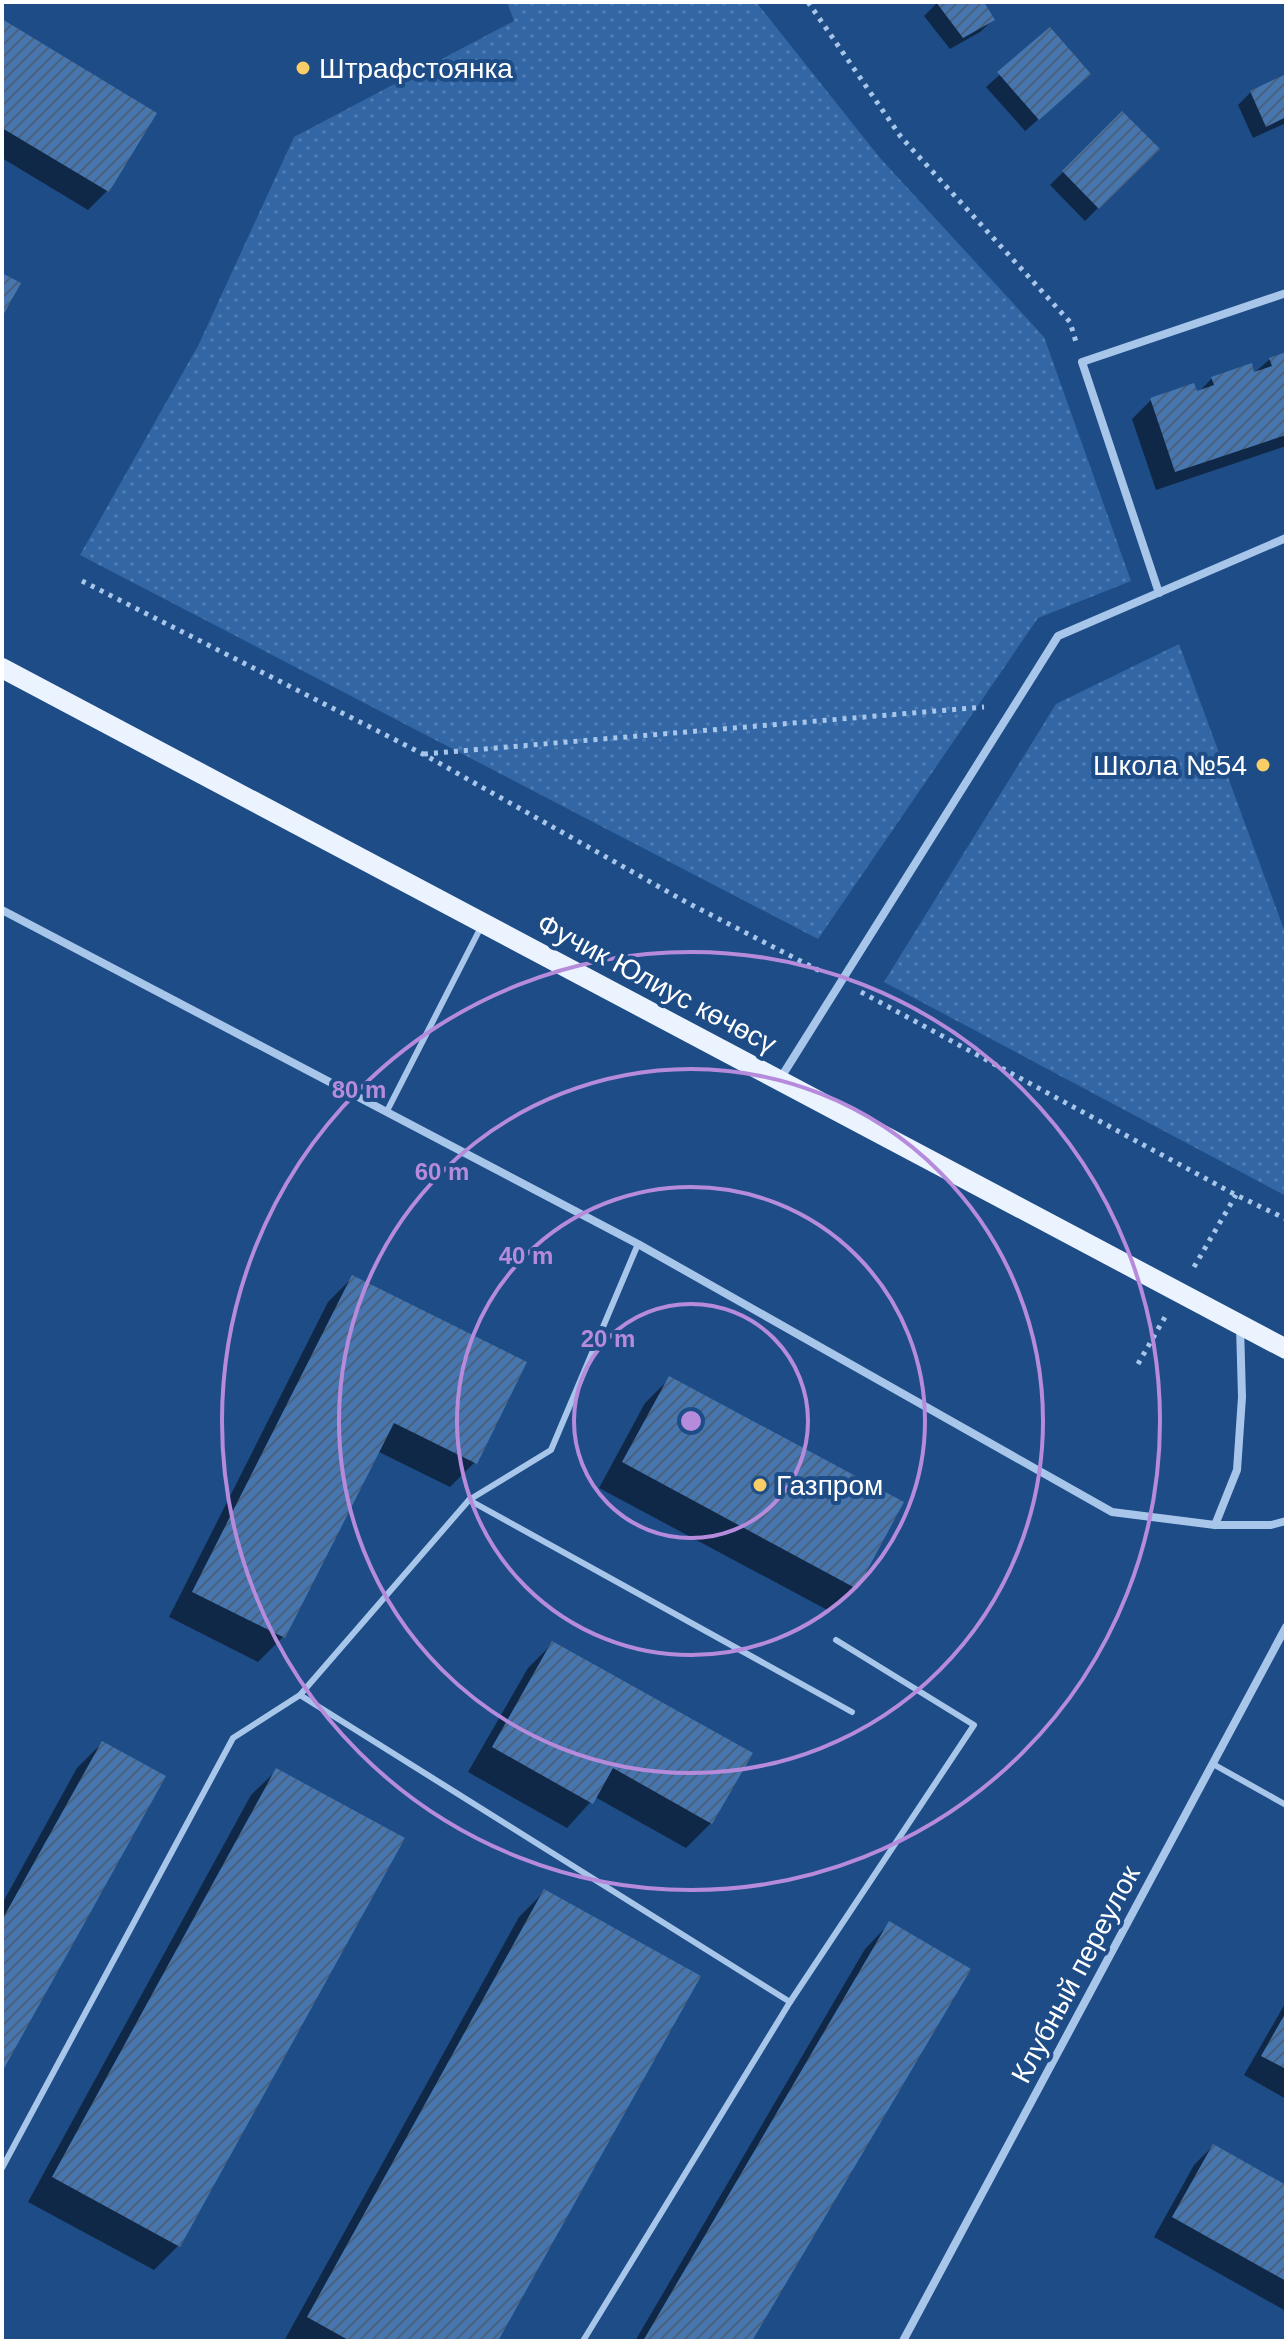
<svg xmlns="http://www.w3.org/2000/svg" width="1288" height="2343" viewBox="0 0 1288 2343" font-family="Helvetica,sans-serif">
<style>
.grass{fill:url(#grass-dots)}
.shadow{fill:#0007}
.building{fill:url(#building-hatch)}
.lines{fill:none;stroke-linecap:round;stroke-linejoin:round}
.path{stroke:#a7c6ea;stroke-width:5;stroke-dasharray:4 6;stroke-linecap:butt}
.service{stroke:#a7c6ea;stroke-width:6}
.minor{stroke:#a7c6ea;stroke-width:8}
.primary{stroke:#ebf3fe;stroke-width:20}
.ring{fill:none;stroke:#b68bdc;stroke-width:4}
.poi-dot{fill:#f9ce66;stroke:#1e4c86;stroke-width:3}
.labels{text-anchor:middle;stroke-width:8;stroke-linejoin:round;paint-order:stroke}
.poi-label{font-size:28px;fill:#fff;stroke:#1e4c86;text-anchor:start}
.street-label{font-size:28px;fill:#fff;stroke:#1e4c86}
.centre{fill:#b68bdc;stroke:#1e4c86;stroke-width:4}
.ring-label{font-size:24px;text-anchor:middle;font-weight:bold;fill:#b68bdc;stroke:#1e4c86;stroke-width:8;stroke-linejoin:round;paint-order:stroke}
</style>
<defs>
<pattern id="grass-dots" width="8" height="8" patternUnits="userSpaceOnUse" patternTransform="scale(2)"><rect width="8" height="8" fill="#3266a4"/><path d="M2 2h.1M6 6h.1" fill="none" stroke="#517db2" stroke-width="1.8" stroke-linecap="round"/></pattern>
<pattern id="building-hatch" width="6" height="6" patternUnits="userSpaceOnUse" patternTransform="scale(2)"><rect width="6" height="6" fill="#4776af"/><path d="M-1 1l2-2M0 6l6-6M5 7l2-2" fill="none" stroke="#4a617e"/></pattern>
</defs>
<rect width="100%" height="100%" fill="#1e4c86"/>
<!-- grass -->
<g class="grass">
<path d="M507,2H756L880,158L1044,337L1131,581L1038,618L818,939L80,555L199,344L294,137L514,21Z"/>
<path d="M1179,644L1286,935V1196L884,982L1056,704Z"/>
</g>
<!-- shadow -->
<g class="shadow">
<path d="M938,2H981L993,20L980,32L950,49L924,16Z"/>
<path d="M2,21L155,114L107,191L88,210L2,158Z"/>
<path d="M1050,30L1076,87L1025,131L986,87Z"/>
<path d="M1286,77V123L1253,138L1238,105L1251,92Z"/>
<path d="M1122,114L1157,149L1085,221L1050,185Z"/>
<path d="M1286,354V446L1156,490L1132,419L1151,400L1196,395L1212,378L1253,374L1270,359Z"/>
<path d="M352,1278L475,1462L450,1487L377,1451L283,1637L258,1662L169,1617L328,1302Z"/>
<path d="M670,1378L855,1588L831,1612L599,1488L645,1403Z"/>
<path d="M553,1643L750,1754L711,1823L686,1848L595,1797L567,1828L468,1772L528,1668Z"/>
<path d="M102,1743L2,2068V1904L77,1768Z"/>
<path d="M276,1771L179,2245L154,2270L28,2202L251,1795Z"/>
<path d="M544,1892L496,2341H284L519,1917Z"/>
<path d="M889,1924L750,2341H635L865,1949Z"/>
<path d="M1286,2002V2099L1244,2075Z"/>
<path d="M1213,2146L1286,2187V2311L1154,2237L1194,2165Z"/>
</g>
<!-- building -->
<g class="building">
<path d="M936,2H984L995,20L963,38Z"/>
<path d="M2,19L157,113L109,192L2,128Z"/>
<path d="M1050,27L1091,74L1039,120L997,72Z"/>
<path d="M1286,74V117L1266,127L1250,91Z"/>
<path d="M1122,111L1160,149L1099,209L1062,171Z"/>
<path d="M2,273L21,283L2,317Z"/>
<path d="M1286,352V435L1175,472L1150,398L1194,383L1197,391L1214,385L1211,377L1252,363L1254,372L1272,366L1269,358Z"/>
<path d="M352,1275L527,1362L477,1464L394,1423L285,1638L192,1592Z"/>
<path d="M669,1376L904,1502L857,1589L622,1462Z"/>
<path d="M552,1641L753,1753L712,1824L613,1768L593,1804L492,1747Z"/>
<path d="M102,1741L166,1776L2,2072V1920Z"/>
<path d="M276,1768L405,1838L180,2247L52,2177Z"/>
<path d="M544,1889L701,1976L498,2341H350L307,2317Z"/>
<path d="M889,1921L971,1969L752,2341H643Z"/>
<path d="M1286,2012V2069L1261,2056Z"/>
<path d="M1213,2144L1286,2185V2281L1172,2217Z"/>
</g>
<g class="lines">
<!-- path -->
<g class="path">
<path d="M808,2L901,137L1070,322L1076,342"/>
<path d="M82,581L423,754L686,902L820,971"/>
<path d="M424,754L984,707"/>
<path d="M861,992L1236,1195L1286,1219"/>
<path d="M1194,1267L1236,1195"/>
<path d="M1138,1364L1165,1317"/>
</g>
<!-- service -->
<g class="service">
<path d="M387,1111L482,925"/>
<path d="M469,1500L852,1712"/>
<path d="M300,1695L790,2002"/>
<path d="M1213,1764L1286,1805"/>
<path d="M2,2168L233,1738L300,1695L469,1500L551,1450L638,1244"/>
<path d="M583,2341L790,2002L974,1725L836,1640"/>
</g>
<!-- minor -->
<g class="minor">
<path d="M1159,593L1082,362L1286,293"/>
<path d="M2,910L638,1244L1112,1512L1215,1525H1271L1286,1521"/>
<path d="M780,1079L1058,636L1286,538"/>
<path d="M1215,1525L1237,1470L1242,1397L1240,1326"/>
<path d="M903,2341L1286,1627"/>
</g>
<!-- primary -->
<path class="primary" d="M2,668L1286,1349"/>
</g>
<!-- distance rings -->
<g class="ring">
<circle cx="691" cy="1421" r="117"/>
<circle cx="691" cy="1421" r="234"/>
<circle cx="691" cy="1421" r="352"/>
<circle cx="691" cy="1421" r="469"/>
</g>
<!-- markers -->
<g class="poi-dot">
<circle cx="303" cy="68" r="8"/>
<circle cx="1263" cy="765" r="8"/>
<circle cx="760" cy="1485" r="8"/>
</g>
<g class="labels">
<!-- poi labels -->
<g class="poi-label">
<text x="319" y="78">Штрафстоянка</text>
<text x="1247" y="775" text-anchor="end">Школа №54</text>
<text x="776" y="1495">Газпром</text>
</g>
<!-- street labels -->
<g class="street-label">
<text transform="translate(657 983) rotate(28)" y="10">Фучик Юлиус көчөсү</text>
<text transform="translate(1075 1974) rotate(-62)" y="10">Клубный переулок</text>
</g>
</g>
<circle cx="691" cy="1421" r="12" class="centre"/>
<g class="ring-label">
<text x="359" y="1098">80 m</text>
<text x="442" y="1180">60 m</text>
<text x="526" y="1264">40 m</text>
<text x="608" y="1347">20 m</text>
</g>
<!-- border -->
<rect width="1288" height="2343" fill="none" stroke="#ffffff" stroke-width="8"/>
</svg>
